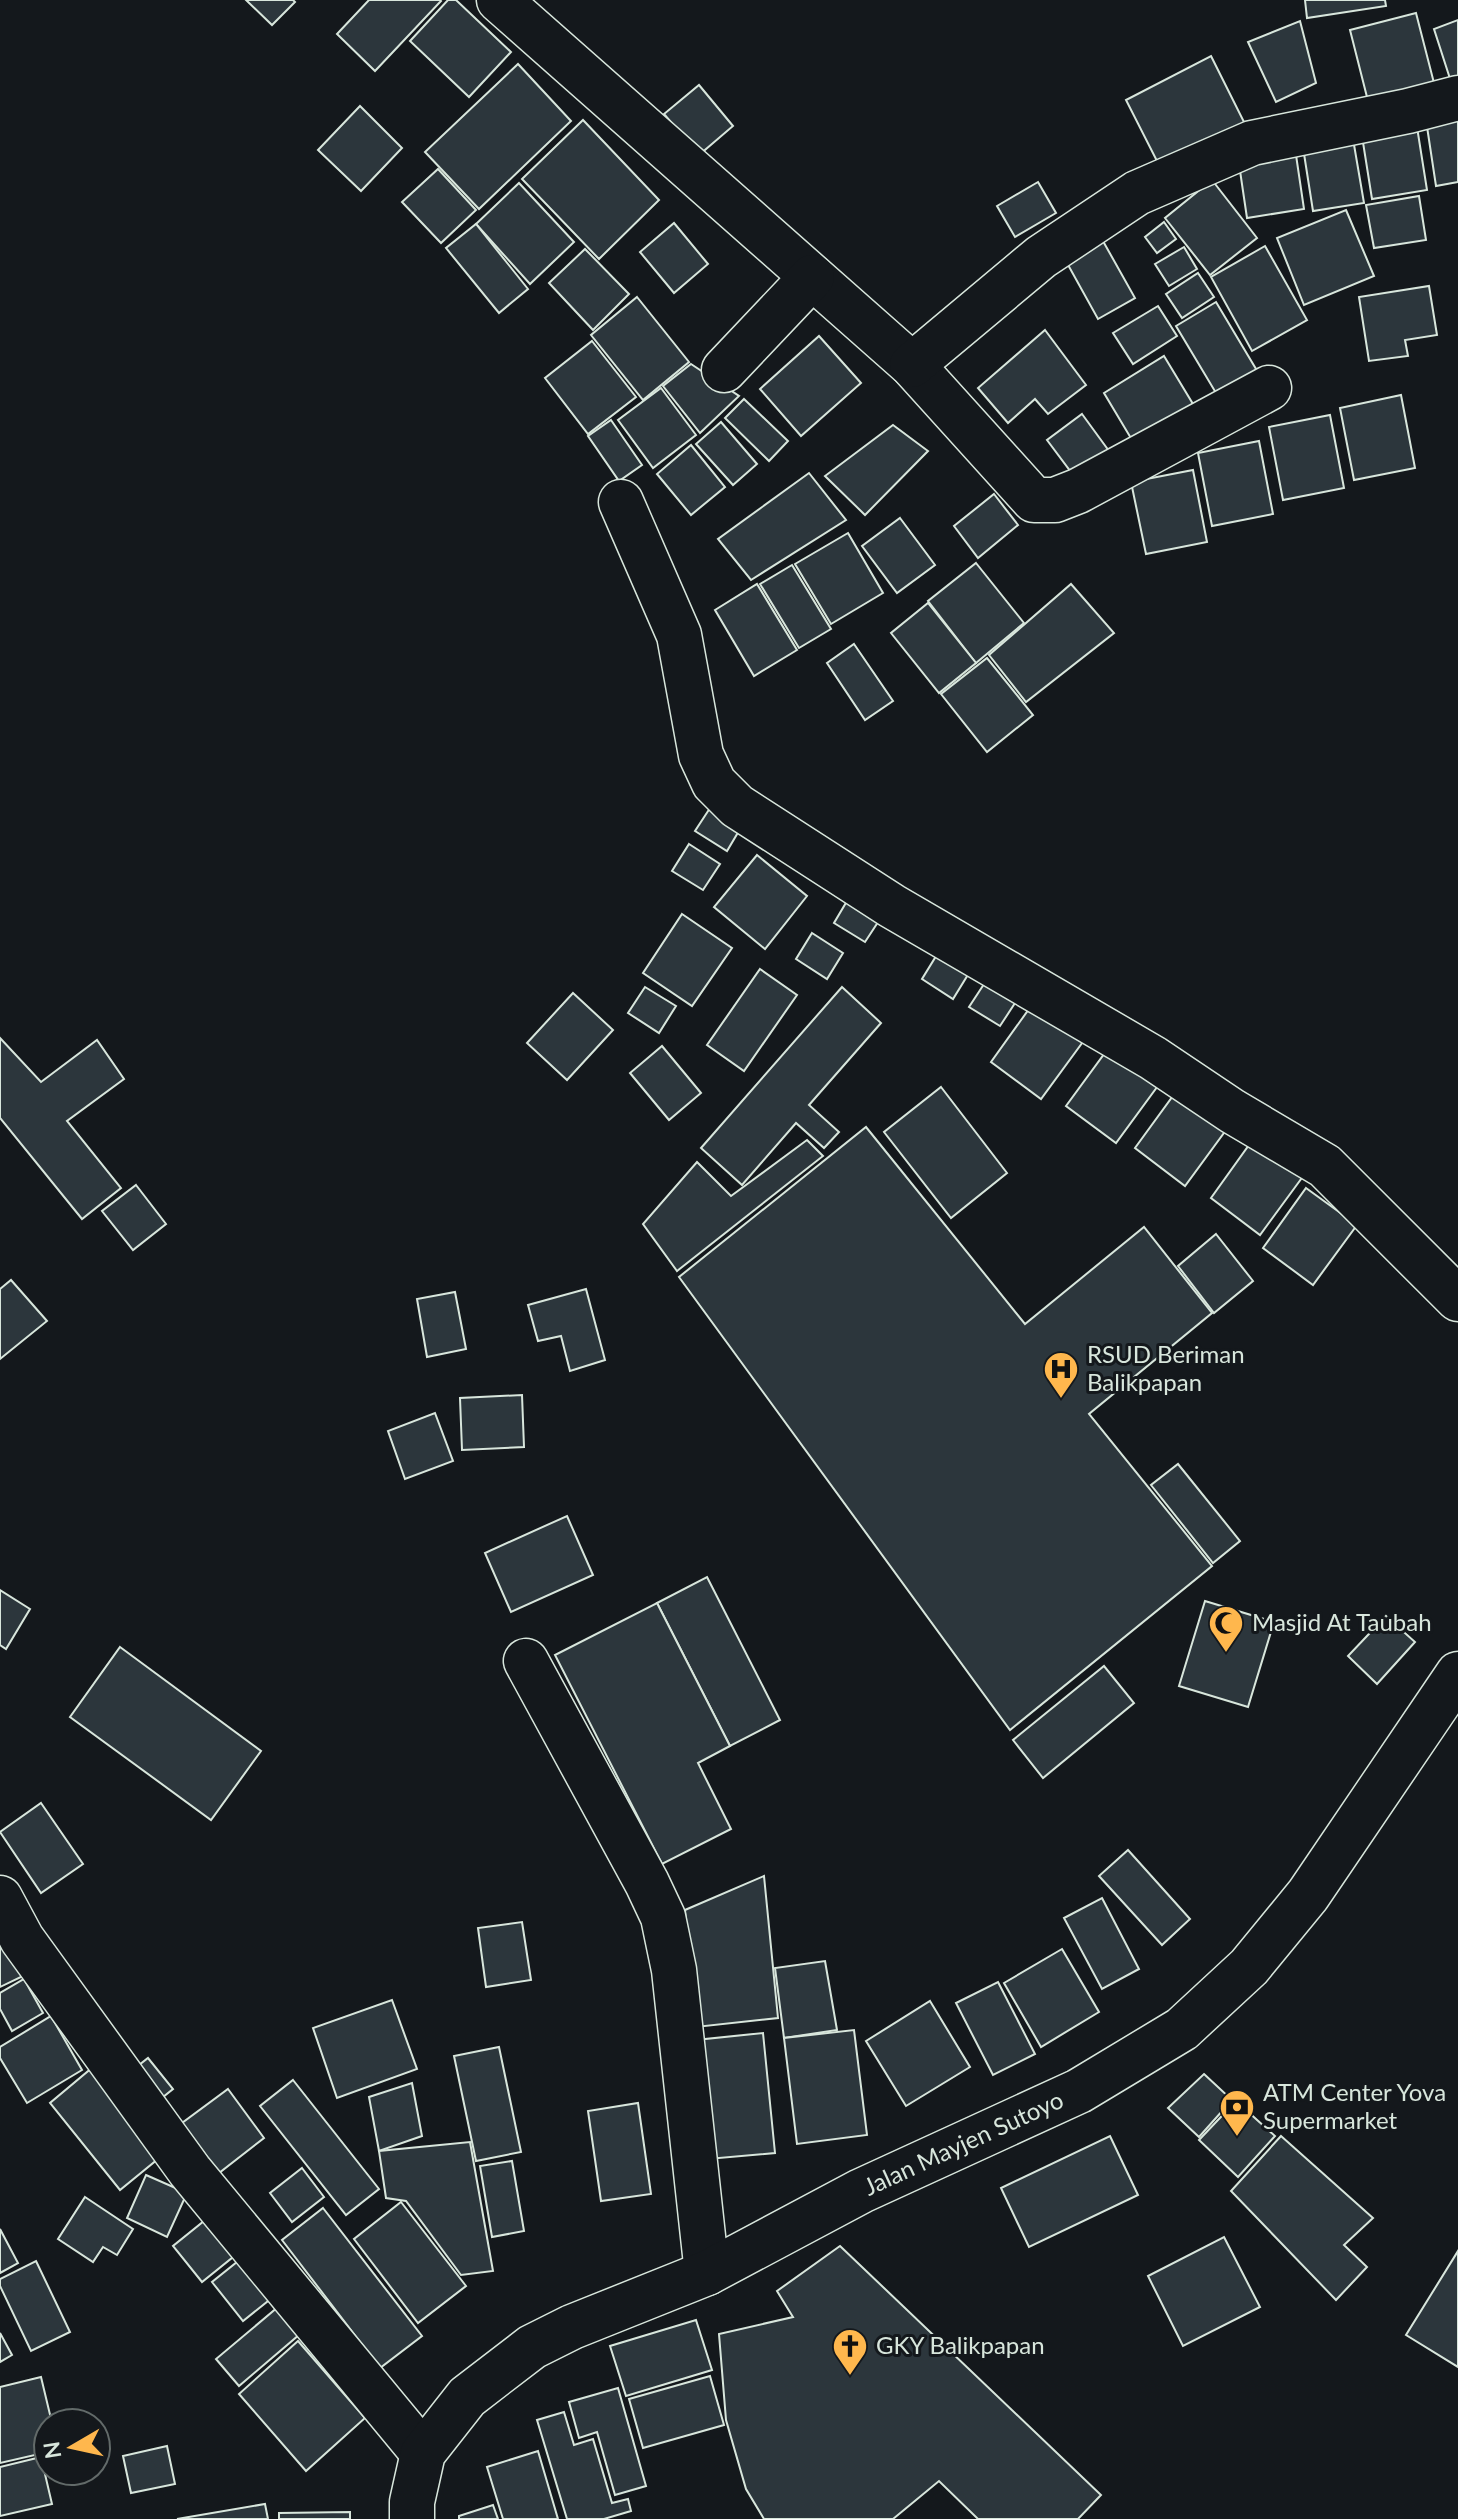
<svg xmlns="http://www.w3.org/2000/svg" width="1458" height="2519" viewBox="0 0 1458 2519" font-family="Lato,sans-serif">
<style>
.building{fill:#2c363c;stroke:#d8e6dc;stroke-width:2}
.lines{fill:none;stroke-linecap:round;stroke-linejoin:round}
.minor-casing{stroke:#d8e6dc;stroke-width:47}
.major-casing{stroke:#d8e6dc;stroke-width:47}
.minor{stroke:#14181c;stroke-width:44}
.major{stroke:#14181c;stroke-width:44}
.labels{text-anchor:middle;stroke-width:6;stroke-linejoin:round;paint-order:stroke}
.poi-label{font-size:24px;fill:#d8e6dc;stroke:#14181c;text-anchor:start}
.street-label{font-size:24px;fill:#d8e6dc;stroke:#14181c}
</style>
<rect width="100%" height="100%" fill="#14181c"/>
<!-- building -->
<g class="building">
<path d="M246,0H293L295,2L272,25Z"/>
<path d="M369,0H440L441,1L375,71L337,34Z"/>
<path d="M448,0H456L511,52L469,97L410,41Z"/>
<path d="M1305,0H1385L1386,6L1307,18Z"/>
<path d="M1416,13L1434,83L1368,101L1350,30Z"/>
<path d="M1458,20V86L1453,88L1434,29Z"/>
<path d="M1300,21L1316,83L1276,102L1248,42Z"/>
<path d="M1211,56L1245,124L1160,167L1126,100Z"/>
<path d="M518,64L571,121L479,209L425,152Z"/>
<path d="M699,85L733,126L699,155L664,114Z"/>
<path d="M360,106L402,148L361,191L318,150Z"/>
<path d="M1458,115V182L1436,186L1426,120Z"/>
<path d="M583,120L659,200L599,259L522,179Z"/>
<path d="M1417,127L1427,190L1372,199L1362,136Z"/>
<path d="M1352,133L1364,203L1313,211L1302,141Z"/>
<path d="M1296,155L1304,209L1247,218L1239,164Z"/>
<path d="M438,169L476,210L441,243L402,202Z"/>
<path d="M1212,180L1257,238L1210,275L1165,218Z"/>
<path d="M1038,182L1056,213L1015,237L997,206Z"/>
<path d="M519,183L574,242L530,284L476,224Z"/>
<path d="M1419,196L1426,240L1374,248L1366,205Z"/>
<path d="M1346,210L1374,276L1304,305L1277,238Z"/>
<path d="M1164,222L1176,239L1157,253L1145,237Z"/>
<path d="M674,223L708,264L674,293L640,252Z"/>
<path d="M476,224L528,289L499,313L446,248Z"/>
<path d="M1099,234L1135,298L1098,319L1062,254Z"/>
<path d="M1265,246L1307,320L1252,351L1211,277Z"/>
<path d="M1184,247L1197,269L1169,286L1155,264Z"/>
<path d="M585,249L629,294L593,330L549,283Z"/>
<path d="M1198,273L1214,297L1182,318L1166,294Z"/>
<path d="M1429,286L1437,335L1405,340L1408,356L1369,361L1359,297Z"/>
<path d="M637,297L689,362L643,400L591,335Z"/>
<path d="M1216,302L1259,374L1219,398L1176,326Z"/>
<path d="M1158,306L1177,336L1133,364L1113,333Z"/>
<path d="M1045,330L1086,385L1048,414L1035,399L1008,423L978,388Z"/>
<path d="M819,336L861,383L801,436L760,389Z"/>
<path d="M592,341L636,397L588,434L545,378Z"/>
<path d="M1164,356L1196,409L1135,445L1104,393Z"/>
<path d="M691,364L739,396L700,433L663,386Z"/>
<path d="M661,388L696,435L653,468L618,420Z"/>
<path d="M1401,395L1415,468L1354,480L1340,408Z"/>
<path d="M744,399L788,441L769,461L725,418Z"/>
<path d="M1082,414L1109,451L1074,476L1047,440Z"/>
<path d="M1330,415L1344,488L1283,500L1269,427Z"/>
<path d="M611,420L642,465L619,481L588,436Z"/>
<path d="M721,422L757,464L733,485L696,444Z"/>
<path d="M893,425L928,451L865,515L825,476Z"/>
<path d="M1259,441L1273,514L1212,526L1198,453Z"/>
<path d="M691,445L725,487L691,515L657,474Z"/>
<path d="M1193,470L1207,542L1146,554L1131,482Z"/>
<path d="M809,473L846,520L751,580L718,539Z"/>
<path d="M994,494L1018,525L978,558L954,526Z"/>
<path d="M900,518L935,565L897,593L862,546Z"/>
<path d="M848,533L883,593L831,624L795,564Z"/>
<path d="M976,563L1024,623L976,663L928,601Z"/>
<path d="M792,565L831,629L799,648L760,584Z"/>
<path d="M757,584L797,650L754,676L715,610Z"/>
<path d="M1071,584L1114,633L1026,702L989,655Z"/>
<path d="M928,603L976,663L939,693L891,633Z"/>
<path d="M854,644L893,701L865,720L827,663Z"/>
<path d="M987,658L1033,715L987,752L941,694Z"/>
<path d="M712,805L743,824L727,851L695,831Z"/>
<path d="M689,844L720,864L703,890L672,871Z"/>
<path d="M757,855L807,896L765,949L714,907Z"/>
<path d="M850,896L882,916L865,942L834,923Z"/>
<path d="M682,914L732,948L692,1006L643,973Z"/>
<path d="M812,933L843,953L827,979L796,959Z"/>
<path d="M938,953L969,973L953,999L922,979Z"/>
<path d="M760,969L797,995L744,1071L707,1045Z"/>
<path d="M986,981L1017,1000L1000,1026L969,1007Z"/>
<path d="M645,987L676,1006L659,1033L628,1013Z"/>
<path d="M842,987L881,1023L809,1105L839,1132L824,1148L796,1123L742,1185L701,1148Z"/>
<path d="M573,993L613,1030L567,1080L527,1043Z"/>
<path d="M1034,1002L1085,1039L1041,1099L991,1062Z"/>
<path d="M0,1038L41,1082L97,1040L124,1079L67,1121L121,1188L82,1219L0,1118Z"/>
<path d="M662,1046L701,1093L669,1120L630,1073Z"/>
<path d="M1110,1046L1160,1083L1116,1143L1066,1106Z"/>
<path d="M941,1087L1007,1173L951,1218L884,1132Z"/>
<path d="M1178,1089L1229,1126L1185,1186L1135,1148Z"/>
<path d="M866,1127L1025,1324L1144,1227L1212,1313L1089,1414L1212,1566L1010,1730L679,1277Z"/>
<path d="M1254,1138L1304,1175L1260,1235L1211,1198Z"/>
<path d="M807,1140L823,1156L677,1271L643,1224L697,1162L731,1196Z"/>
<path d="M136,1185L166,1224L133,1250L102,1211Z"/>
<path d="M1306,1188L1357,1225L1313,1285L1263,1248Z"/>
<path d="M1216,1234L1253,1281L1214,1313L1178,1266Z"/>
<path d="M11,1280L47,1321L0,1359V1289Z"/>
<path d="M586,1289L605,1360L570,1371L561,1336L538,1341L528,1305Z"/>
<path d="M455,1292L466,1349L427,1357L417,1299Z"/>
<path d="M522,1395L524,1447L462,1450L460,1398Z"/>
<path d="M435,1413L453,1461L405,1479L388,1431Z"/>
<path d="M1178,1464L1240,1541L1213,1563L1151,1485Z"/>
<path d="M567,1516L593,1575L511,1612L485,1553Z"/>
<path d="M707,1577L780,1720L730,1746L657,1603Z"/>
<path d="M0,1590L30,1609L6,1649L0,1645Z"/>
<path d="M1205,1601L1274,1622L1248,1707L1179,1686Z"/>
<path d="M657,1603L730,1746L698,1763L731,1829L662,1864L555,1655Z"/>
<path d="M1386,1616L1415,1642L1377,1684L1348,1656Z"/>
<path d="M120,1647L261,1751L211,1820L70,1717Z"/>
<path d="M1104,1666L1134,1703L1043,1778L1013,1740Z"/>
<path d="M41,1803L83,1864L41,1893L0,1832Z"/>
<path d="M1128,1850L1190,1919L1162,1945L1099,1876Z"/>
<path d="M764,1876L778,2018L696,2027L685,1910Z"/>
<path d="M1102,1898L1139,1969L1102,1989L1064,1918Z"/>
<path d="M522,1922L531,1980L486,1987L478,1928Z"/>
<path d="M0,1929L23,1976L0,1987Z"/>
<path d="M1062,1949L1099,2012L1041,2047L1004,1983Z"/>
<path d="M825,1961L837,2030L784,2038L775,1968Z"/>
<path d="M24,1979L43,2013L12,2031L0,2009V1993Z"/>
<path d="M998,1982L1035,2054L993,2075L956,2003Z"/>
<path d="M392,2000L417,2069L337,2098L313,2028Z"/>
<path d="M930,2001L970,2067L906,2106L866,2041Z"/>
<path d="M51,2016L82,2070L27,2103L0,2058V2047Z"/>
<path d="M854,2030L867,2135L797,2144L784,2038Z"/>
<path d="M763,2033L775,2153L708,2159L696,2040Z"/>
<path d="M499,2047L521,2152L476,2161L454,2056Z"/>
<path d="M148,2058L173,2089L158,2101L134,2069Z"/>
<path d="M93,2067L164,2154L120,2190L50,2103Z"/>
<path d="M1204,2074L1232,2100L1199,2137L1168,2108Z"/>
<path d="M293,2080L379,2189L346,2215L260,2106Z"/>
<path d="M412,2083L422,2136L379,2151L369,2097Z"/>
<path d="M228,2089L264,2138L219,2173L182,2123Z"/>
<path d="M1236,2101L1275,2136L1238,2177L1199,2140Z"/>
<path d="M638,2103L651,2194L601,2201L588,2111Z"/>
<path d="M1110,2136L1138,2195L1029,2247L1001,2188Z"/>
<path d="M1281,2136L1373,2218L1344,2245L1367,2267L1336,2300L1231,2191Z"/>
<path d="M470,2142L493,2271L461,2275L406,2201L386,2198L379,2151Z"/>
<path d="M512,2161L524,2231L492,2237L480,2166Z"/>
<path d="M302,2168L324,2197L292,2222L270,2193Z"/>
<path d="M146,2175L187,2193L167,2237L127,2218Z"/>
<path d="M85,2197L133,2229L117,2255L103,2247L93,2262L58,2239Z"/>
<path d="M401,2202L466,2286L418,2323L354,2239Z"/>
<path d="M323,2208L422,2336L380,2368L282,2240Z"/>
<path d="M209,2217L238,2253L202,2282L173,2246Z"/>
<path d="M0,2229L18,2263L0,2273Z"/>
<path d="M1224,2237L1260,2307L1183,2346L1148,2276Z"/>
<path d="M840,2246L1101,2495L1078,2519H978L939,2481L893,2519H764L746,2489L726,2420L719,2334L793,2317L777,2291Z"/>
<path d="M1458,2251V2367L1406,2335Z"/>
<path d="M242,2258L273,2297L243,2321L212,2282Z"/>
<path d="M36,2261L70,2332L31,2351L0,2286V2279Z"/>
<path d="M278,2307L300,2334L239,2386L216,2359Z"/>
<path d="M696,2320L712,2370L626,2396L610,2346Z"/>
<path d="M0,2333L12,2355L0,2362Z"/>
<path d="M298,2341L365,2418L306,2471L239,2394Z"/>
<path d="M710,2376L724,2425L643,2448L629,2399Z"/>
<path d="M41,2377L52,2423H48V2452L0,2463V2387Z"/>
<path d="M618,2388L646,2486L615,2495L597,2432L579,2438L569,2402Z"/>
<path d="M564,2412L574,2445L593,2439L612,2503L628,2499L631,2511L604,2519H567L537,2420Z"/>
<path d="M167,2446L175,2484L131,2493L123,2456Z"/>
<path d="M538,2451L558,2519H503L487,2467Z"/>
<path d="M41,2457L52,2504L0,2516V2467Z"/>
<path d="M265,2504L268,2519H177Z"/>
<path d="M493,2505L498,2519H459V2516Z"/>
<path d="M350,2512V2519H279V2513Z"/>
</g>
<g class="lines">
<!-- minor casing -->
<g class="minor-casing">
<g id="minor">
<path d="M499,0L912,365L1034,500H1055L1078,491L1269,388"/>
<path d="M912,365L1041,257L1137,193L1252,143L1408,111L1458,98"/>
<path d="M724,370L812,277"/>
<path d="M621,502L679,635L701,755L714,783L737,806L892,906L1153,1058L1232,1111L1325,1166L1458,1299"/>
<path d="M526,1661L647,1883L663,1917L674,1970L707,2273"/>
<path d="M0,1898L22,1939L190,2171L423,2453"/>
</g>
</g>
<!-- major casing -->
<g class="major-casing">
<g id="major">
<path id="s1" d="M412,2519V2502L423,2453L467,2397L532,2347L572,2327L707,2273L861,2191L1079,2091L1182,2029L1249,1967L1308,1895L1458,1674"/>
</g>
</g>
<!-- minor -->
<use href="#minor" class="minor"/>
<!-- major -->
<use href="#major" class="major"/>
</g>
<!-- icons -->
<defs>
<g id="hospital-pin" transform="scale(1.8)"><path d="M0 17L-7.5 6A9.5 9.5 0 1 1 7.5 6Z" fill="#ffb74d" stroke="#14181c"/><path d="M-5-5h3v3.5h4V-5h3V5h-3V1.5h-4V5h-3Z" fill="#111"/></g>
<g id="mosque-pin" transform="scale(1.8)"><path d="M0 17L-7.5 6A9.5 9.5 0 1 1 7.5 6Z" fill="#ffb74d" stroke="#14181c"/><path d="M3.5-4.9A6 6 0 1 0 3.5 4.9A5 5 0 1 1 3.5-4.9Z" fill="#111"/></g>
<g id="bank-pin" transform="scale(1.8)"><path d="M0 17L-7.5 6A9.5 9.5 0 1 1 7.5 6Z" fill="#ffb74d" stroke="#14181c"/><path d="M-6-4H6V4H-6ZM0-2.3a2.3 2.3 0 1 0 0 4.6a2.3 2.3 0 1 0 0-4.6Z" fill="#111"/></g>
<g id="church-pin" transform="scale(1.8)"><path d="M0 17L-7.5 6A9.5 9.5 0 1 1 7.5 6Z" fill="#ffb74d" stroke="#14181c"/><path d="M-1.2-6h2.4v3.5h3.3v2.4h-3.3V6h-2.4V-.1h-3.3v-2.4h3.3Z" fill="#111"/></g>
</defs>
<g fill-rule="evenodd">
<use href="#hospital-pin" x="1061" y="1369"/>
<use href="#mosque-pin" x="1226" y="1623"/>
<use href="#bank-pin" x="1237" y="2107"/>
<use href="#church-pin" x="850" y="2346"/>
</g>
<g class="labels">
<!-- poi labels -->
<g class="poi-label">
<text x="1087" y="1363">RSUD Beriman<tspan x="1087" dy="28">Balikpapan</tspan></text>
<text x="1252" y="1631">Masjid At Taubah</text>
<text x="1263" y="2101">ATM Center Yova<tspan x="1263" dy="28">Supermarket</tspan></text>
<text x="876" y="2354">GKY Balikpapan</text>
</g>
<!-- street labels -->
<g class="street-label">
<text dy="8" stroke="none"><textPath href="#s1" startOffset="698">Jalan Mayjen Sutoyo</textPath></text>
</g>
</g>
<!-- north arrow -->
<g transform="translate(72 2447) rotate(261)"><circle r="38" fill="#14181c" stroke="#626a69" stroke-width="2"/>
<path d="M0-6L14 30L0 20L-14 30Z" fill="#ffb74d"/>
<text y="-12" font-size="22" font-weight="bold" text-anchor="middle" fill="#d8e6dc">N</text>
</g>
</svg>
